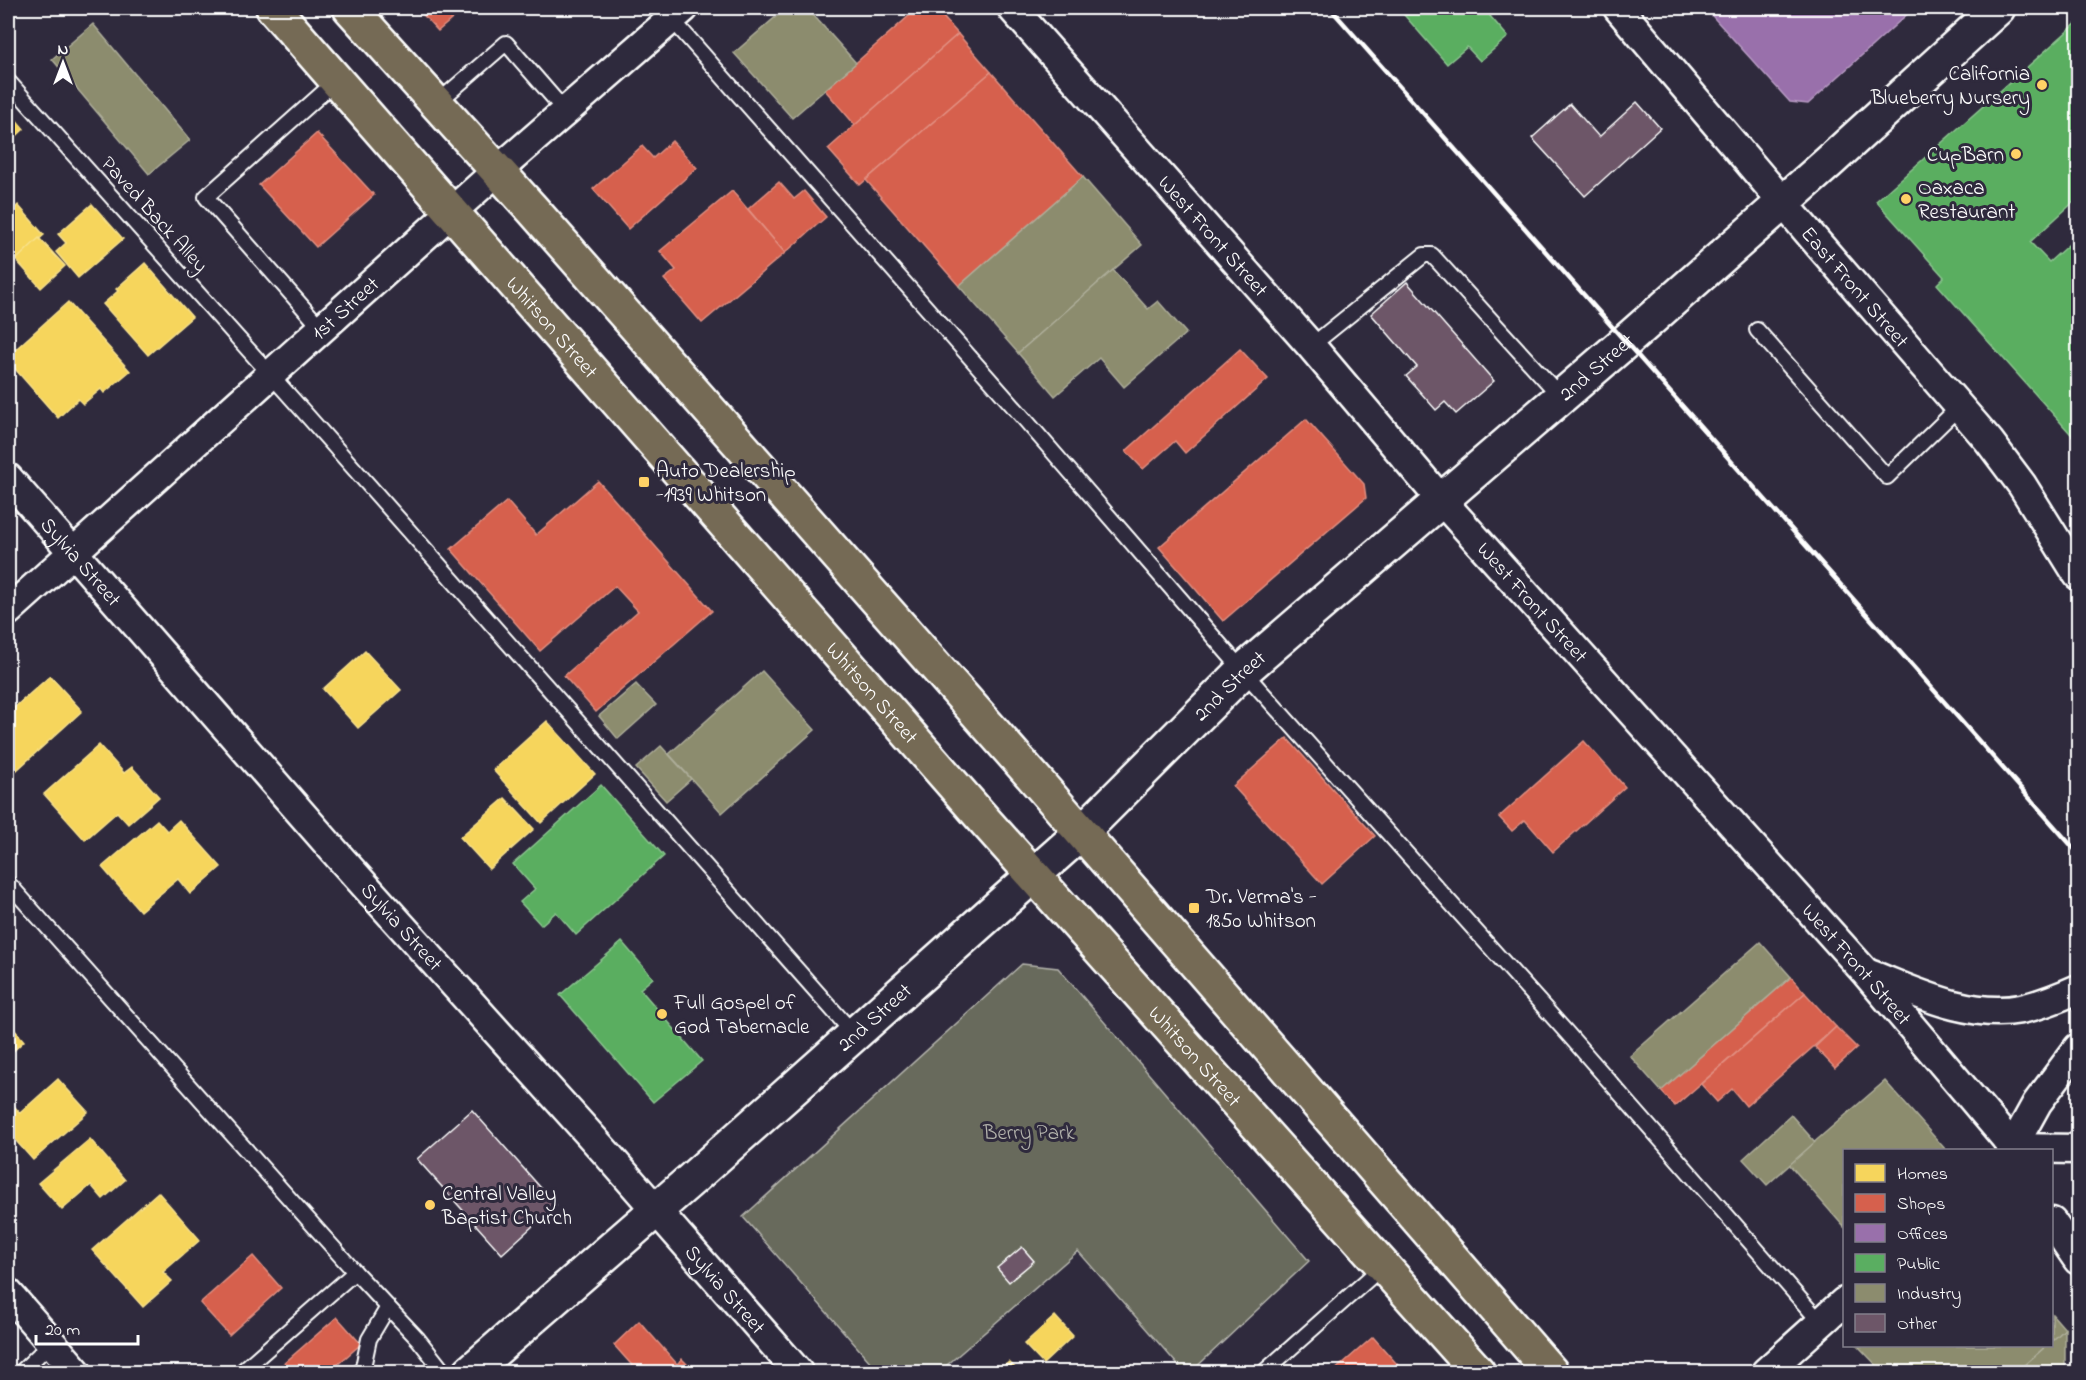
<svg xmlns="http://www.w3.org/2000/svg" width="2086" height="1380" viewBox="0 0 2086 1380" font-family="'Indie Flower',sans-serif">
<style>
.green{fill:#686a5b;stroke:#b4b4ad;stroke-width:1.5}
.homes{fill:#f6d55c;stroke:#f9e28d;stroke-width:1.5}
.shops{fill:#d6604d;stroke:#e29082;stroke-width:1.5}
.offices{fill:#9970ab;stroke:#b89bc4;stroke-width:1.5}
.public{fill:#5aae61;stroke:#8cc690;stroke-width:1.5}
.industry{fill:#8c8c6e;stroke:#aeae9a;stroke-width:1.5}
.building{fill:#6d5668;stroke:#fff;stroke-width:1.5}
.lines{fill:none;stroke-linecap:round;stroke-linejoin:round}
.lane-casing{stroke:#fff;stroke-width:18}
.street-casing{stroke:#fff;stroke-width:33}
.secondary-casing{stroke:#fff;stroke-width:38}
.primary-casing{stroke:#fff;stroke-width:38}
.lane{stroke:#2f2a3d;stroke-width:14}
.street{stroke:#2f2a3d;stroke-width:28}
.secondary{stroke:#2f2a3d;stroke-width:33}
.primary{stroke:#756a55;stroke-width:33}
.rail{stroke:#fff;stroke-width:4.5}
.poi-dot{fill:#ffd166;stroke:#2f2a3d;stroke-width:2}
.labels{text-anchor:middle;stroke-width:6;stroke-linejoin:round;paint-order:stroke}
.poi-label{font-size:21px;fill:#fff;stroke:#2f2a3d;text-anchor:start}
.street-label{font-size:21px;fill:#fff;stroke:#2f2a3d}
.park-label{font-size:21px;fill:#b4b4ad;stroke:#2f2a3d}
</style>
<rect width="100%" height="100%" fill="#2f2a3d"/>
<filter id="ink" filterUnits="userSpaceOnUse"><feTurbulence type="fractalNoise" baseFrequency=".0167" numOctaves="2"/><feDisplacementMap in="SourceGraphic" scale="12" xChannelSelector="R" yChannelSelector="G"/><feConvolveMatrix kernelMatrix="1 2 1 2 8 2 1 2 1" color-interpolation-filters="sRGB"/></filter>
<g filter="url(#ink)">
<!-- green -->
<path class="green" d="M1022,964L1058,968L1309,1261L1191,1372H1184L1078,1251L939,1372H879L743,1217Z"/>
<!-- homes -->
<g class="homes">
<path d="M8,110L24,129L8,144Z"/>
<path d="M92,204L123,239L78,278L56,252L66,243L58,234Z"/>
<path d="M18,205L44,235L8,267V215Z"/>
<path d="M39,238L65,266L41,288L16,260Z"/>
<path d="M145,263L192,317L148,355L103,304L118,291L116,289Z"/>
<path d="M68,302L130,371L104,393L101,389L83,404L78,399L58,418L8,361V356Z"/>
<path d="M365,651L401,690L358,728L323,689Z"/>
<path d="M50,676L82,711L8,778V713Z"/>
<path d="M547,721L595,774L541,823L493,770Z"/>
<path d="M99,745L124,773L132,767L159,797L128,824L117,812L85,840L44,794Z"/>
<path d="M505,798L534,829L489,869L460,837Z"/>
<path d="M157,820L167,831L179,820L221,867L190,894L178,879L140,911L102,867Z"/>
<path d="M8,1022L24,1041L8,1056Z"/>
<path d="M58,1079L88,1112L33,1160L8,1132V1099L20,1113Z"/>
<path d="M90,1139L125,1180L103,1199L91,1185L62,1210L38,1183Z"/>
<path d="M158,1192L200,1240L163,1272L172,1281L143,1307L92,1250Z"/>
<path d="M1055,1316L1073,1336L1043,1364L1024,1344Z"/>
<path d="M1009,1362L1019,1372H997Z"/>
</g>
<!-- shops -->
<g class="shops">
<path d="M417,8H465L438,31Z"/>
<path d="M918,8H935L958,34L855,125L825,90Z"/>
<path d="M958,34L991,72L860,185L828,149Z"/>
<path d="M991,72L1083,177L959,286L866,180Z"/>
<path d="M317,133L374,195L316,247L259,185Z"/>
<path d="M672,141L697,168L628,229L593,189L642,146L653,158Z"/>
<path d="M779,182L794,199L804,191L826,217L785,253L748,209Z"/>
<path d="M732,191L785,253L702,323L664,279L676,270L660,251Z"/>
<path d="M1240,349L1268,379L1185,453L1175,441L1143,469L1126,451Z"/>
<path d="M1306,419L1364,484L1366,498L1223,621L1159,547Z"/>
<path d="M598,481L712,611L596,712L564,676L638,611L615,586L540,651L451,549L507,501L536,535Z"/>
<path d="M1287,738L1375,836L1322,884L1233,786Z"/>
<path d="M1584,741L1625,787L1553,852L1525,820L1512,831L1499,817Z"/>
<path d="M1791,977L1805,993L1675,1106L1661,1091Z"/>
<path d="M1805,993L1836,1027L1746,1106L1732,1089L1717,1102L1701,1084Z"/>
<path d="M1836,1027L1857,1048L1835,1068L1815,1047Z"/>
<path d="M253,1256L281,1288L229,1335L200,1303Z"/>
<path d="M337,1317L361,1344L329,1372H274Z"/>
<path d="M639,1321L677,1364L682,1359L695,1372H638L614,1345Z"/>
<path d="M1373,1337L1404,1372H1333Z"/>
</g>
<!-- offices -->
<path class="offices" d="M1705,8H1914L1808,104L1790,102Z"/>
<!-- public -->
<g class="public">
<path d="M1398,8H1499L1490,16L1508,37L1480,61L1467,47L1447,64Z"/>
<path d="M2078,22V198L2030,242L2049,262L2075,239L2078,244V442L1937,284L1944,277L1876,201Z"/>
<path d="M601,785L664,856L576,935L556,912L541,925L520,902L535,889L513,864Z"/>
<path d="M622,942L653,978L640,989L702,1061L653,1102L560,995Z"/>
</g>
<!-- industry -->
<g class="industry">
<path d="M786,8H807L856,63L792,118L734,53Z"/>
<path d="M93,24L190,140L149,174L52,59Z"/>
<path d="M1083,177L1142,245L1018,353L959,286Z"/>
<path d="M1113,270L1148,309L1158,301L1186,333L1124,387L1099,358L1055,396L1018,353Z"/>
<path d="M762,671L815,730L722,813L669,754Z"/>
<path d="M636,684L656,705L618,739L599,716Z"/>
<path d="M661,746L691,779L666,801L636,768Z"/>
<path d="M1760,942L1791,977L1661,1091L1630,1056Z"/>
<path d="M1885,1081L1946,1150H1844V1227L1789,1164Z"/>
<path d="M1791,1115L1815,1142L1767,1185L1743,1159Z"/>
<path d="M2052,1314L2065,1329L2052,1341Z"/>
<path d="M2065,1329V1372H2016L2046,1346H2052V1341Z"/>
<path d="M1858,1346H2046L2016,1372H1883Z"/>
</g>
<!-- building -->
<g class="building">
<path d="M1637,102L1660,128L1585,196L1532,138L1570,104L1599,137Z"/>
<path d="M1407,282L1494,381L1456,414L1445,402L1436,410L1406,376L1417,367L1371,314Z"/>
<path d="M472,1110L556,1205L502,1254L417,1159Z"/>
<path d="M1022,1247L1034,1261L1009,1282L997,1268Z"/>
</g>
<g class="lines">
<!-- lane casing -->
<g class="lane-casing">
<g id="lane">
<path d="M662,8L1021,415L1243,671L1568,1034L1821,1323"/>
<path d="M8,81L304,412L854,1034"/>
<path d="M436,104L506,43L565,111"/>
<path d="M322,329L206,197L336,81"/>
<path d="M1757,330L1887,477L1960,406"/>
<path d="M1311,346L1424,255H1432L1560,396"/>
<path d="M8,883L355,1272L418,1339L444,1372"/>
<path d="M21,1372L51,1343"/>
<path d="M241,1372L355,1272"/>
<path d="M367,1372L363,1367L369,1339L388,1307"/>
<path d="M1264,1372L1383,1266"/>
</g>
</g>
<!-- street casing -->
<g class="street-casing">
<g id="street">
<path id="s1" d="M1012,8L1311,346L1442,501L1866,973L2014,1148L2078,1149"/>
<path id="s2" d="M1618,8L1814,239L1989,441L2022,485L2078,575"/>
<path id="s3" d="M8,478L342,860L608,1155L798,1372"/>
<path id="s4" d="M8,611L497,171L684,8"/>
<path d="M1869,974C1916,992 1969,1019 2021,1009C2041,1005 2060,997 2078,989"/>
<path d="M2011,1150L2037,1103L2078,1048"/>
<path d="M2052,1222L2078,1260"/>
<path d="M8,1293L77,1372"/>
<path d="M1766,1372L1844,1302"/>
</g>
</g>
<!-- secondary casing -->
<g class="secondary-casing">
<g id="secondary">
<path id="s5" d="M470,1372L693,1178L1081,833L1243,671L1625,342L1829,162L1998,8"/>
</g>
</g>
<!-- primary casing -->
<g class="primary-casing">
<g id="primary">
<path id="s6" d="M273,8L985,821L1478,1372"/>
<path d="M350,8L533,210L1042,787L1551,1372"/>
</g>
</g>
<!-- lane -->
<use href="#lane" class="lane"/>
<!-- street -->
<use href="#street" class="street"/>
<!-- secondary -->
<use href="#secondary" class="secondary"/>
<!-- primary -->
<use href="#primary" class="primary"/>
<!-- rail -->
<path class="rail" d="M1330,8L2078,853"/>
</g>
</g>
<!-- markers -->
<g class="poi-dot">
<circle cx="2042" cy="85" r="6"/>
<circle cx="2016" cy="154" r="6"/>
<circle cx="1906" cy="199" r="6"/>
<rect x="638" y="476" width="12" height="12" rx="3"/>
<rect x="1188" y="902" width="12" height="12" rx="3"/>
<circle cx="662" cy="1014" r="6"/>
<circle cx="430" cy="1205" r="6"/>
</g>
<g class="labels">
<!-- poi labels -->
<g class="poi-label">
<text x="2030" y="80" text-anchor="end">California<tspan x="2030" dy="24">Blueberry Nursery</tspan></text>
<text x="2004" y="161" text-anchor="end">CupBarn</text>
<text x="1918" y="194">Oaxaca<tspan x="1918" dy="24">Restaurant</tspan></text>
<text x="656" y="477">Auto Dealership<tspan x="656" dy="24">-1939 Whitson</tspan></text>
<text x="1206" y="903">Dr. Verma's -<tspan x="1206" dy="24">1850 Whitson</tspan></text>
<text x="674" y="1009">Full Gospel of<tspan x="674" dy="24">God Tabernacle</tspan></text>
<text x="442" y="1200">Central Valley<tspan x="442" dy="24">Baptist Church</tspan></text>
</g>
<!-- street labels -->
<g class="street-label">
<text transform="translate(155 214) rotate(48)" y="7">Paved Back Alley</text>
<text dy="7" stroke="none"><textPath href="#s1" startOffset="304">West Front Street</textPath></text>
<text dy="7" stroke="none"><textPath href="#s2" startOffset="366">East Front Street</textPath></text>
<text dy="7" stroke="none"><textPath href="#s4" startOffset="453">1st Street</textPath></text>
<text dy="7" stroke="none"><textPath href="#s6" startOffset="424">Whitson Street</textPath></text>
<text dy="7" stroke="none"><textPath href="#s5" startOffset="1510">2nd Street</textPath></text>
<text dy="7" stroke="none"><textPath href="#s3" startOffset="111">Sylvia Street</textPath></text>
<text dy="7" stroke="none"><textPath href="#s1" startOffset="790">West Front Street</textPath></text>
<text dy="7" stroke="none"><textPath href="#s5" startOffset="1024">2nd Street</textPath></text>
<text dy="7" stroke="none"><textPath href="#s6" startOffset="910">Whitson Street</textPath></text>
<text dy="7" stroke="none"><textPath href="#s3" startOffset="597">Sylvia Street</textPath></text>
<text dy="7" stroke="none"><textPath href="#s1" startOffset="1276">West Front Street</textPath></text>
<text dy="7" stroke="none"><textPath href="#s5" startOffset="538">2nd Street</textPath></text>
<text dy="7" stroke="none"><textPath href="#s6" startOffset="1396">Whitson Street</textPath></text>
<text dy="7" stroke="none"><textPath href="#s3" startOffset="1083">Sylvia Street</textPath></text>
</g>
<!-- park labels -->
<g class="park-label">
<text x="1029" y="1139">Berry Park</text>
</g>
</g>
<!-- margin -->
<rect width="2086" height="1380" fill="none" stroke="#2f2a3d" stroke-width="30"/>
<rect x="15" y="15" width="2056" height="1350" fill="none" stroke="#fff" stroke-width="2" filter="url(#ink)"/>
<!-- legend -->
<rect x="1843" y="1149" width="210" height="198" fill="#2f2a3d" stroke="#827f8b" stroke-width="1.5"/>
<rect x="1855" y="1164" width="30" height="18" fill="#f6d55c" stroke="#827f8b" stroke-width="1.5"/>
<text x="1897" y="1179" font-size="18" fill="#ffffff">Homes</text>
<rect x="1855" y="1194" width="30" height="18" fill="#d6604d" stroke="#827f8b" stroke-width="1.5"/>
<text x="1897" y="1209" font-size="18" fill="#ffffff">Shops</text>
<rect x="1855" y="1224" width="30" height="18" fill="#9970ab" stroke="#827f8b" stroke-width="1.5"/>
<text x="1897" y="1239" font-size="18" fill="#ffffff">Offices</text>
<rect x="1855" y="1254" width="30" height="18" fill="#5aae61" stroke="#827f8b" stroke-width="1.5"/>
<text x="1897" y="1269" font-size="18" fill="#ffffff">Public</text>
<rect x="1855" y="1284" width="30" height="18" fill="#8c8c6e" stroke="#827f8b" stroke-width="1.5"/>
<text x="1897" y="1299" font-size="18" fill="#ffffff">Industry</text>
<rect x="1855" y="1314" width="30" height="18" fill="#6d5668" stroke="#827f8b" stroke-width="1.5"/>
<text x="1897" y="1329" font-size="18" fill="#ffffff">Other</text>
<!-- north arrow -->
<g transform="translate(63 63)" stroke="#2f2a3d" stroke-width="4.5" paint-order="stroke">
<path d="M0-4.5L10 22L0 15L-10 22Z" fill="#ffffff"/>
<text y="-9" font-size="16" font-weight="bold" text-anchor="middle" fill="#ffffff">N</text>
</g>
<!-- scale -->
<path d="M36 1335v9h102v-9" fill="none" stroke="#ffffff" stroke-width="3"/>
<text x="45" y="1335" font-size="18" fill="#ffffff" stroke="#2f2a3d" stroke-width="4.5" paint-order="stroke">20 m</text>
</svg>
